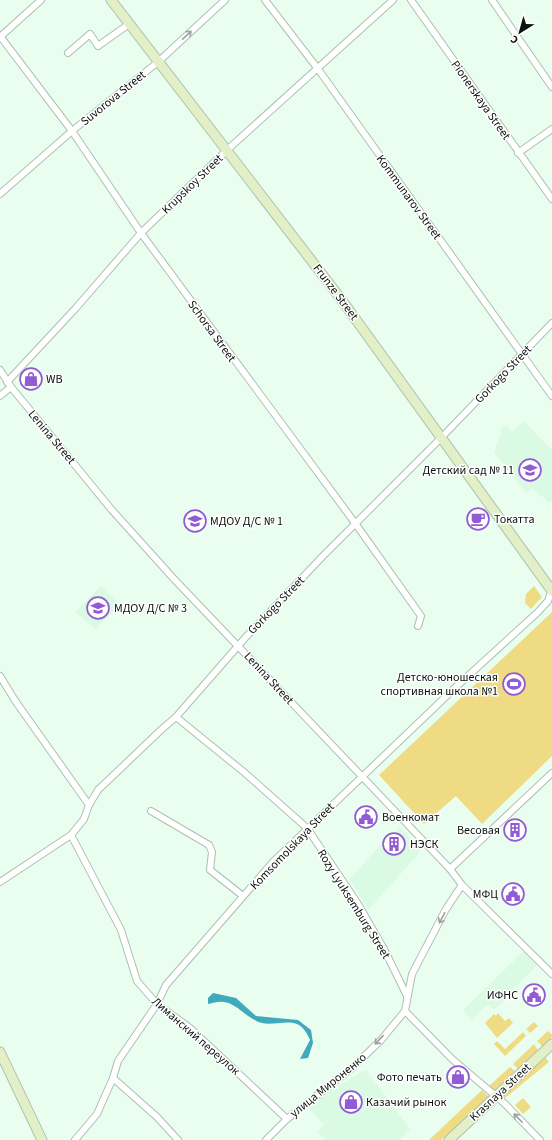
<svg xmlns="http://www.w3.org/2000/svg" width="552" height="1140" viewBox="0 0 552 1140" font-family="'Source Sans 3',sans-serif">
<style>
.built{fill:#dafae3}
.green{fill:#f0db85}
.water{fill:#3fa9be}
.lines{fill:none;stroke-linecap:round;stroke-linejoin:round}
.minor-casing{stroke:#aac1b0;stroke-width:8}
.secondary-casing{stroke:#aac1b0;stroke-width:11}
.minor{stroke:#fff;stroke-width:6}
.secondary{stroke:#e3f0c7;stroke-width:9}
.oneway{stroke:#9da19f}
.labels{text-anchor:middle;stroke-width:3;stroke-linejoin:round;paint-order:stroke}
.street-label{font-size:12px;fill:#0b130e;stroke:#fff}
.poi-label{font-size:12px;fill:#0b130e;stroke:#fff;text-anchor:start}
</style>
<rect width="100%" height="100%" fill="#eafef0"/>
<!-- built -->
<g class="built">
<path d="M524,421L552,450V500L549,503L542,496H539L532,488L526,493L494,452L501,433L500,430L506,425L512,431Z"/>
<path d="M101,586L120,605L96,629L75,612Z"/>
<path d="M400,827L421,851L368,910L350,879L385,840L387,841Z"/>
<path d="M525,950L538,965L514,988L516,990L494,1010L488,1004L471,1020L463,1010Z"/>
<path d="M366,1070L410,1129L399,1140H326L317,1131L324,1125L307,1106L316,1098Z"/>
</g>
<!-- green -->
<g class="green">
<path d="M534,586L542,597L531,609L525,603L526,594Z"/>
<path d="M552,612V756L482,824L456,796L424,824L379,775Z"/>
<path d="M498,1013L505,1021L509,1018L513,1023L497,1038L485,1023L494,1014L496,1016Z"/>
<path d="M534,1022L538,1026L530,1033L526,1029Z"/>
<path d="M548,1031L552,1035V1037L542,1046L537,1041Z"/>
<path d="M523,1032L526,1036L505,1056L494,1044L497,1041L505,1049Z"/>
<path d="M534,1044L538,1050L518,1069L513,1064Z"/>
<path d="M545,1057L549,1062L504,1099L501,1096Z"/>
<path d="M510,1067L515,1071L494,1091L489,1086Z"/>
<path d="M482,1090L489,1097L441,1140H429Z"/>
<path d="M523,1098L531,1107L523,1114L515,1105Z"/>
</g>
<!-- water -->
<path class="water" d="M213,993L236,998L256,1016L298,1020L311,1030L313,1043L308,1058L300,1059L310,1040C308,1035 304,1028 299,1025C288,1019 273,1026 262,1023C247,1019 238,1004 224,1002C219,1001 213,1003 208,1004V998Z"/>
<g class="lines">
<!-- minor casing -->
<g class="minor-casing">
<g id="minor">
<path d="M265,0L318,69L552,396"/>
<path d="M411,0L552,199"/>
<path d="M492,0L552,87"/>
<path d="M0,36L72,131L141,233L355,523L421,616L418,626"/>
<path d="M0,37L41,0"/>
<path d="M68,53L90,34L98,46L129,24"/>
<path d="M518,153L552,129"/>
<path d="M0,194L72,131L158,62L225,0"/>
<path d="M0,370L11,387L111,509L174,579L450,869L462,885L552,974"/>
<path d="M7,382L75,309L141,233L226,151L393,0"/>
<path d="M0,396L11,387"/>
<path d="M0,676L16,702L89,805"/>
<path d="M176,717L245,773L307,828L358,904L384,949L407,996"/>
<path d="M151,811L209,845L212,852L210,870L243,896"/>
<path d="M71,835L121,930L137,981L157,1004L190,1028L287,1119"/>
<path d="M450,869L552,773"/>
<path d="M0,882L71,835L84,819L89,805L98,790L162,729L176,717L245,638L322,557L441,438L552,323"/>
<path d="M405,1011L452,1059L504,1103L540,1140"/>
<path d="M113,1078L157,1117L178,1140"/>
<path d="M75,1140L97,1114L113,1078L118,1061L157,1004L166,985L273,862L458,685L538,612L548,601L552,589"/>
<path d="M266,1140L287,1119L353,1067L381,1040L405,1011L412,974L446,909L462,885"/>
</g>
</g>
<!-- secondary casing -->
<g class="secondary-casing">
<g id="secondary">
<path d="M111,0L341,299L552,591"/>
<path d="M0,1052L42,1140"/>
<path d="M449,1140L552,1044"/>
</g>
</g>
<!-- minor -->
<use href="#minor" class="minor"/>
<!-- secondary -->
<use href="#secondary" class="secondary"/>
</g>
<!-- one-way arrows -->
<defs><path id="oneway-shaft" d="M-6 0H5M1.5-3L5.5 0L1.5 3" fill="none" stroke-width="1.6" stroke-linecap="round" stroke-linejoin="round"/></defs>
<g class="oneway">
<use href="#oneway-shaft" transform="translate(187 35) rotate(-43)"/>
<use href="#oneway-shaft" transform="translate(442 918) rotate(118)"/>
<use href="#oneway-shaft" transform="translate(379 1040) rotate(133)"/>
<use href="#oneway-shaft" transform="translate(518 1118) rotate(-134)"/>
</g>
<!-- icons -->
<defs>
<g id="shop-ring" transform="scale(1.15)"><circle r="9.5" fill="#fff" stroke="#915bd4" stroke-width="1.5"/><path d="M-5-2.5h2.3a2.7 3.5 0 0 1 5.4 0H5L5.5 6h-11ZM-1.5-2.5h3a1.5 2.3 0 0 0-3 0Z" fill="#915bd4"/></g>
<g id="school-ring" transform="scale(1.15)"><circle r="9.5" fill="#fff" stroke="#915bd4" stroke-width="1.5"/><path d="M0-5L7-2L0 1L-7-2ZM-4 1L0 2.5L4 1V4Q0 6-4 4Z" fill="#915bd4"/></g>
<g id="cafe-ring" transform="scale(1.15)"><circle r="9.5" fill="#fff" stroke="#915bd4" stroke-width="1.5"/><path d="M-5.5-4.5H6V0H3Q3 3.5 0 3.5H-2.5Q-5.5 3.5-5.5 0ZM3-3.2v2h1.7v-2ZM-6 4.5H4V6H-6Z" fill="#915bd4"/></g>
<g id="stadium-ring" transform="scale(1.15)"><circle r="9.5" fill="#fff" stroke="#915bd4" stroke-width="1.5"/><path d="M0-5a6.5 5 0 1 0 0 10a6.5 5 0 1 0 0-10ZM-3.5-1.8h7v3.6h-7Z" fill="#915bd4"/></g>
<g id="civic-ring" transform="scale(1.15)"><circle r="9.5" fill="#fff" stroke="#915bd4" stroke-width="1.5"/><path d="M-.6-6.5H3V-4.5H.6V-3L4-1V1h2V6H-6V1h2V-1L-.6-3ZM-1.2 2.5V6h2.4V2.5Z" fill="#915bd4"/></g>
<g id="building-ring" transform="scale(1.15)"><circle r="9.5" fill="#fff" stroke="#915bd4" stroke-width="1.5"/><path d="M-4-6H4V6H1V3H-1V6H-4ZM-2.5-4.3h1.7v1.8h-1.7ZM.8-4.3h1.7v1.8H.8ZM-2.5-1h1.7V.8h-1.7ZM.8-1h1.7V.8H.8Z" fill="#915bd4"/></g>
</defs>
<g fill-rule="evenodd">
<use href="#shop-ring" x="31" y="379"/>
<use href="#school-ring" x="530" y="470"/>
<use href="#cafe-ring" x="478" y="519"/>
<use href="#school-ring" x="195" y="521"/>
<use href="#school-ring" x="98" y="608"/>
<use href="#stadium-ring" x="514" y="684"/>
<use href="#civic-ring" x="366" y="817"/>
<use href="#building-ring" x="515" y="830"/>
<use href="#building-ring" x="394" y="844"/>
<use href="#civic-ring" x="513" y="894"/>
<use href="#civic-ring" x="534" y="995"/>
<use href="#shop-ring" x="458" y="1077"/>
<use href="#shop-ring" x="351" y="1102"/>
</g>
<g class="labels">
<!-- street labels -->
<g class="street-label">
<text transform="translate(113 98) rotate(-39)" y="4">Suvorova Street</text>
<text transform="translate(481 100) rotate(55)" y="4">Pionerskaya Street</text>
<text transform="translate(192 184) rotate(-44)" y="4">Krupskoy Street</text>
<text transform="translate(409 197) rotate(54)" y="4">Kommunarov Street</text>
<text transform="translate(336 292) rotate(53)" y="4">Frunze Street</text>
<text transform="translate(212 331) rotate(54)" y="4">Schorsa Street</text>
<text transform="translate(503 374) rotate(-46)" y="4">Gorkogo Street</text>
<text transform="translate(52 437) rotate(50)" y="4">Lenina Street</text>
<text transform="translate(276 605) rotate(-46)" y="4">Gorkogo Street</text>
<text transform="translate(269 678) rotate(47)" y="4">Lenina Street</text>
<text transform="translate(292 846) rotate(-46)" y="4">Komsomolskaya Street</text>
<text transform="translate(354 904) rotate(58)" y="4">Rozy Lyuksemburg Street</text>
<text transform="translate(196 1036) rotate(41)" y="4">Лиманский переулок</text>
<text transform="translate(328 1085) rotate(-39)" y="4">улица Мироненко</text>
<text transform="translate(500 1092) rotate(-43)" y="4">Krasnaya Street</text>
</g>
<!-- poi labels -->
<g class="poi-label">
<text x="46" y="383">WB</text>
<text x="514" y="474" text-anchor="end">Детский сад № 11</text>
<text x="494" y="523">Токатта</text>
<text x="210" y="525">МДОУ Д/С № 1</text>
<text x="114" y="612">МДОУ Д/С № 3</text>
<text x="498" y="681" text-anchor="end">Детско-юношеская<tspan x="498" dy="14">спортивная школа №1</tspan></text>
<text x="382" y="821">Военкомат</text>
<text x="500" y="834" text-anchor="end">Весовая</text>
<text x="410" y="848">НЭСК</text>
<text x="498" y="898" text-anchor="end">МФЦ</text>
<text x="518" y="999" text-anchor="end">ИФНС</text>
<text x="442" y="1081" text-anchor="end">Фото печать</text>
<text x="366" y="1106">Казачий рынок</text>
</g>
</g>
<!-- north arrow -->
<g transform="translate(520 32) rotate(217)" stroke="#ffffff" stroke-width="3" paint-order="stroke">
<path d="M0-3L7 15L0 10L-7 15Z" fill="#0b130e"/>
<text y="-6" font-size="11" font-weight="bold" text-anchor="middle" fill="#0b130e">С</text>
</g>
</svg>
